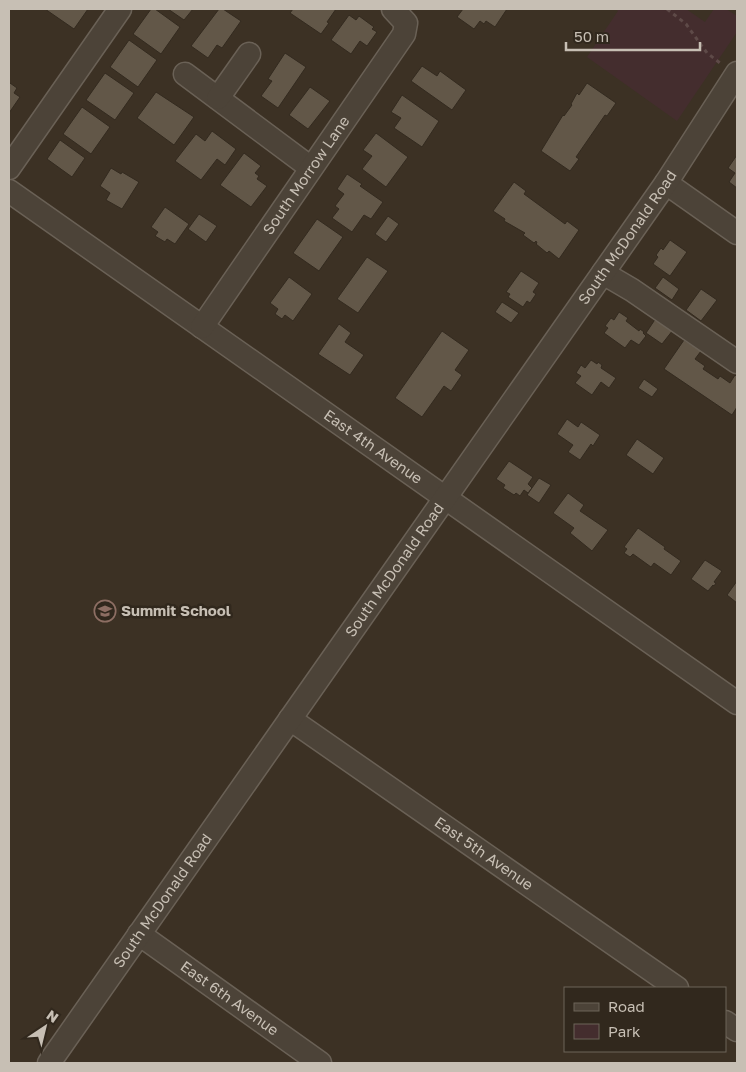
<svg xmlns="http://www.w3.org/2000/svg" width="746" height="1072" viewBox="0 0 746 1072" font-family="'Golos Text',sans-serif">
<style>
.green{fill:#442d2e}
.building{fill:#625748;stroke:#332a1f}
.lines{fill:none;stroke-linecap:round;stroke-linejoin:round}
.minor-casing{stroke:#6a6156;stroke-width:25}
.path{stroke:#5e4a48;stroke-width:3;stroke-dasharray:4 4;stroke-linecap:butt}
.minor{stroke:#4c4338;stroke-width:22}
.labels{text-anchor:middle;stroke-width:5;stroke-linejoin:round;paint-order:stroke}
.street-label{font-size:15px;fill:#c7bfb4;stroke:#31281d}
.poi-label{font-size:15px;font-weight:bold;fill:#c7bfb4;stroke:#31281d;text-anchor:start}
</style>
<rect width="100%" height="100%" fill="#3c3124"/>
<!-- green -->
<path class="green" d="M616,9H686L705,22L714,9H726L737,16V32L677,121L587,57L618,11Z"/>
<!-- building -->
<g class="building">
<path d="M45,9H88L74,29Z"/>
<path d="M151,9H155L180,27L161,54L133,34Z"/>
<path d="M168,9H193L184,20Z"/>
<path d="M219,9H223L241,21L222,48L217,45L208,58L191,46Z"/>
<path d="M293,9H336L327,22L329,23L321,34L290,13Z"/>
<path d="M463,9H507L495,27L486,21L484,24L480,21L474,29L457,17Z"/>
<path d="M349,15L356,20L359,16L374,27L372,29L377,32L367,46L360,41L351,54L331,40Z"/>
<path d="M129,40L157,60L138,87L110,67Z"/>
<path d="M285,53L306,67L278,108L261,96L272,81L268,79Z"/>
<path d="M422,66L437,76L440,71L466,90L452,110L411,81Z"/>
<path d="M105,73L134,93L115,120L86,100Z"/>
<path d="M10,83L17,88L14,93L20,97L9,113V86Z"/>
<path d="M587,83L616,103L607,116L605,115L576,157L579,159L570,171L541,151L563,115L564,116L572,105L571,104L577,93L579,95Z"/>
<path d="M310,87L330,101L308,129L289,115Z"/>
<path d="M156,92L194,117L174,145L137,118Z"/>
<path d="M402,95L439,121L422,147L394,128L401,118L391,112Z"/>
<path d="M82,107L110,127L91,154L63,134Z"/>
<path d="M212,131L236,149L225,165L217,159L201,180L175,161L196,134L205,141Z"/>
<path d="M376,133L408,157L386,187L362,169L372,156L363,150Z"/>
<path d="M60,140L85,158L72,177L47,159Z"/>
<path d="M244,153L261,166L255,173L259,176L257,179L267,186L251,207L220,185Z"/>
<path d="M737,155V188L729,182L735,173L728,168Z"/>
<path d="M111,168L121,174L122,172L139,182L122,209L106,200L110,193L100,186Z"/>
<path d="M347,174L362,184L360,186L383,202L371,219L364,215L352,232L332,218L339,209L335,206L344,194L337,189Z"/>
<path d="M514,182L526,191L524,194L565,224L567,221L579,230L559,259L549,251L547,253L536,244L537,243L536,241L534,243L523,235L525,233L504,221L505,219L493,211Z"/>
<path d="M165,207L189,224L175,244L167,239L165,242L155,236L158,232L151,227Z"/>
<path d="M199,214L217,226L206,242L188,229Z"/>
<path d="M388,216L399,224L386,242L375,234Z"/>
<path d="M317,219L343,237L319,271L293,253Z"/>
<path d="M670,240L687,252L670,276L653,264L658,257L656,255L661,248L663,250Z"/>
<path d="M367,257L388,271L358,313L337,299Z"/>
<path d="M521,271L539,283L533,292L536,294L530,303L527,301L523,307L508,297L510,294L506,292Z"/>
<path d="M289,277L312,294L293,321L285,315L282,319L275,314L278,309L270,303Z"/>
<path d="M663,277L679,289L672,300L655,288Z"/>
<path d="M701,289L717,300L701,321L686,310Z"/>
<path d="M502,302L519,313L511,323L495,312Z"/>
<path d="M619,312L628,318L626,321L639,331L640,329L644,332L643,333L646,336L639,345L631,340L625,348L604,333L608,328L605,326L611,318L614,320Z"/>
<path d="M656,318L673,330L662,344L646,333Z"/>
<path d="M339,324L351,333L345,342L364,355L350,375L318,354Z"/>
<path d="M442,331L469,350L455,370L462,375L451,391L444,386L422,417L395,398Z"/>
<path d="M684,340L701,351L695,359L705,366L703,369L718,379L720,376L730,383L735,375L737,377V407L732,415L664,369Z"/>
<path d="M591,360L597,364L598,362L602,365L601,368L616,378L609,388L601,382L592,395L575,383L581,376L576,373L581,365L585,368Z"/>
<path d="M644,379L658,389L652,397L638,388Z"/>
<path d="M567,419L578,427L581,422L600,435L593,446L591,444L580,460L568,452L573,445L557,434Z"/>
<path d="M637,439L664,458L653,474L626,455Z"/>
<path d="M509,461L533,477L528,484L532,488L528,493L524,490L520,496L516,493L514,495L503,488L505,485L496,479Z"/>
<path d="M539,478L551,485L539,503L527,495Z"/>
<path d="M568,493L584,505L580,511L608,530L592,551L570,533L574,528L553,513Z"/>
<path d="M638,528L665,547L664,549L681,561L671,575L654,563L651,567L633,554L630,557L624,553L627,549L624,547Z"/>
<path d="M705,560L722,571L714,582L716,583L714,586L713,585L708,591L691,579Z"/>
<path d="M737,581V603L727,595Z"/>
</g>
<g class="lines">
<!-- minor casing -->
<g class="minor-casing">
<g id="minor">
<path d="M185,74L311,168"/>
<path d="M218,98L249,54"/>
<path d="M9,168L120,9"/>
<path d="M666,183L737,233"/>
<path id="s1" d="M9,191L737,703"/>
<path d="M603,273L632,290L737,362"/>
<path id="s2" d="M202,327L404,34L406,23L393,9"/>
<path id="s3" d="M290,719L677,988"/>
<path id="s4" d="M139,934L320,1063"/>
<path d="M725,1022L737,1030"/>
<path id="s5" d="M49,1063L666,183L737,73"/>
</g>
</g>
<!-- path -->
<path class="path" d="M667,9L686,24L707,53L720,63"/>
<!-- minor -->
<use href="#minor" class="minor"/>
</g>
<!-- icons -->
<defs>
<g id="school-ring" transform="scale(1.125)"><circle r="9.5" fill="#31281d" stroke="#8d6e63" stroke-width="1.5"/><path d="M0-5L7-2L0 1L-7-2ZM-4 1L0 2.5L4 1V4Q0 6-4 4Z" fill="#8d6e63"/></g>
</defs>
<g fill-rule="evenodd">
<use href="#school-ring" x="105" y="611"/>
</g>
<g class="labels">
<!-- street labels -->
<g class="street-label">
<text dy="5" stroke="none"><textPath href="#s2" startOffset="184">South Morrow Lane</textPath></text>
<text dy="5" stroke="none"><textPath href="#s5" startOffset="1008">South McDonald Road</textPath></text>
<text dy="5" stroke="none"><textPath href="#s1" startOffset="445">East 4th Avenue</textPath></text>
<text dy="5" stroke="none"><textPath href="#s5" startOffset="602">South McDonald Road</textPath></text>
<text dy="5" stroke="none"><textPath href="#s3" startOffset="236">East 5th Avenue</textPath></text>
<text dy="5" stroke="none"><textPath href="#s5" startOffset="198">South McDonald Road</textPath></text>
<text dy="5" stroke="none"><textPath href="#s4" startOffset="111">East 6th Avenue</textPath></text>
</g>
<!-- poi labels -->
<g class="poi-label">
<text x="121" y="616">Summit School</text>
</g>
</g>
<!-- border -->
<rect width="746" height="1072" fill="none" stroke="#c7bfb4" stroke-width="20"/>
<!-- legend -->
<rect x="564" y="987" width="162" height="65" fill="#31281d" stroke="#6d6459"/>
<rect x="574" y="1003" width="25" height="8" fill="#4c4338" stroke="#6d6459"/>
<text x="608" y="1012" font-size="15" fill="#c7bfb4">Road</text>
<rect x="574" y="1024" width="25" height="15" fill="#442d2e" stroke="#6d6459"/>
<text x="608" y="1037" font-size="15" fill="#c7bfb4">Park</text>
<!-- north arrow -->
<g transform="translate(45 1027) rotate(35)" stroke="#31281d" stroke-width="4" paint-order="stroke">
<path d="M0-4L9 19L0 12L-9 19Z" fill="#c7bfb4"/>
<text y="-8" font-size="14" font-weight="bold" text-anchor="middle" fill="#c7bfb4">N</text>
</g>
<!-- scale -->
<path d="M566 42v8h134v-8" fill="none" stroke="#c7bfb4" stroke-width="2.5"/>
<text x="574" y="42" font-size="15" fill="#c7bfb4" stroke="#31281d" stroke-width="4" paint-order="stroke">50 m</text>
</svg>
